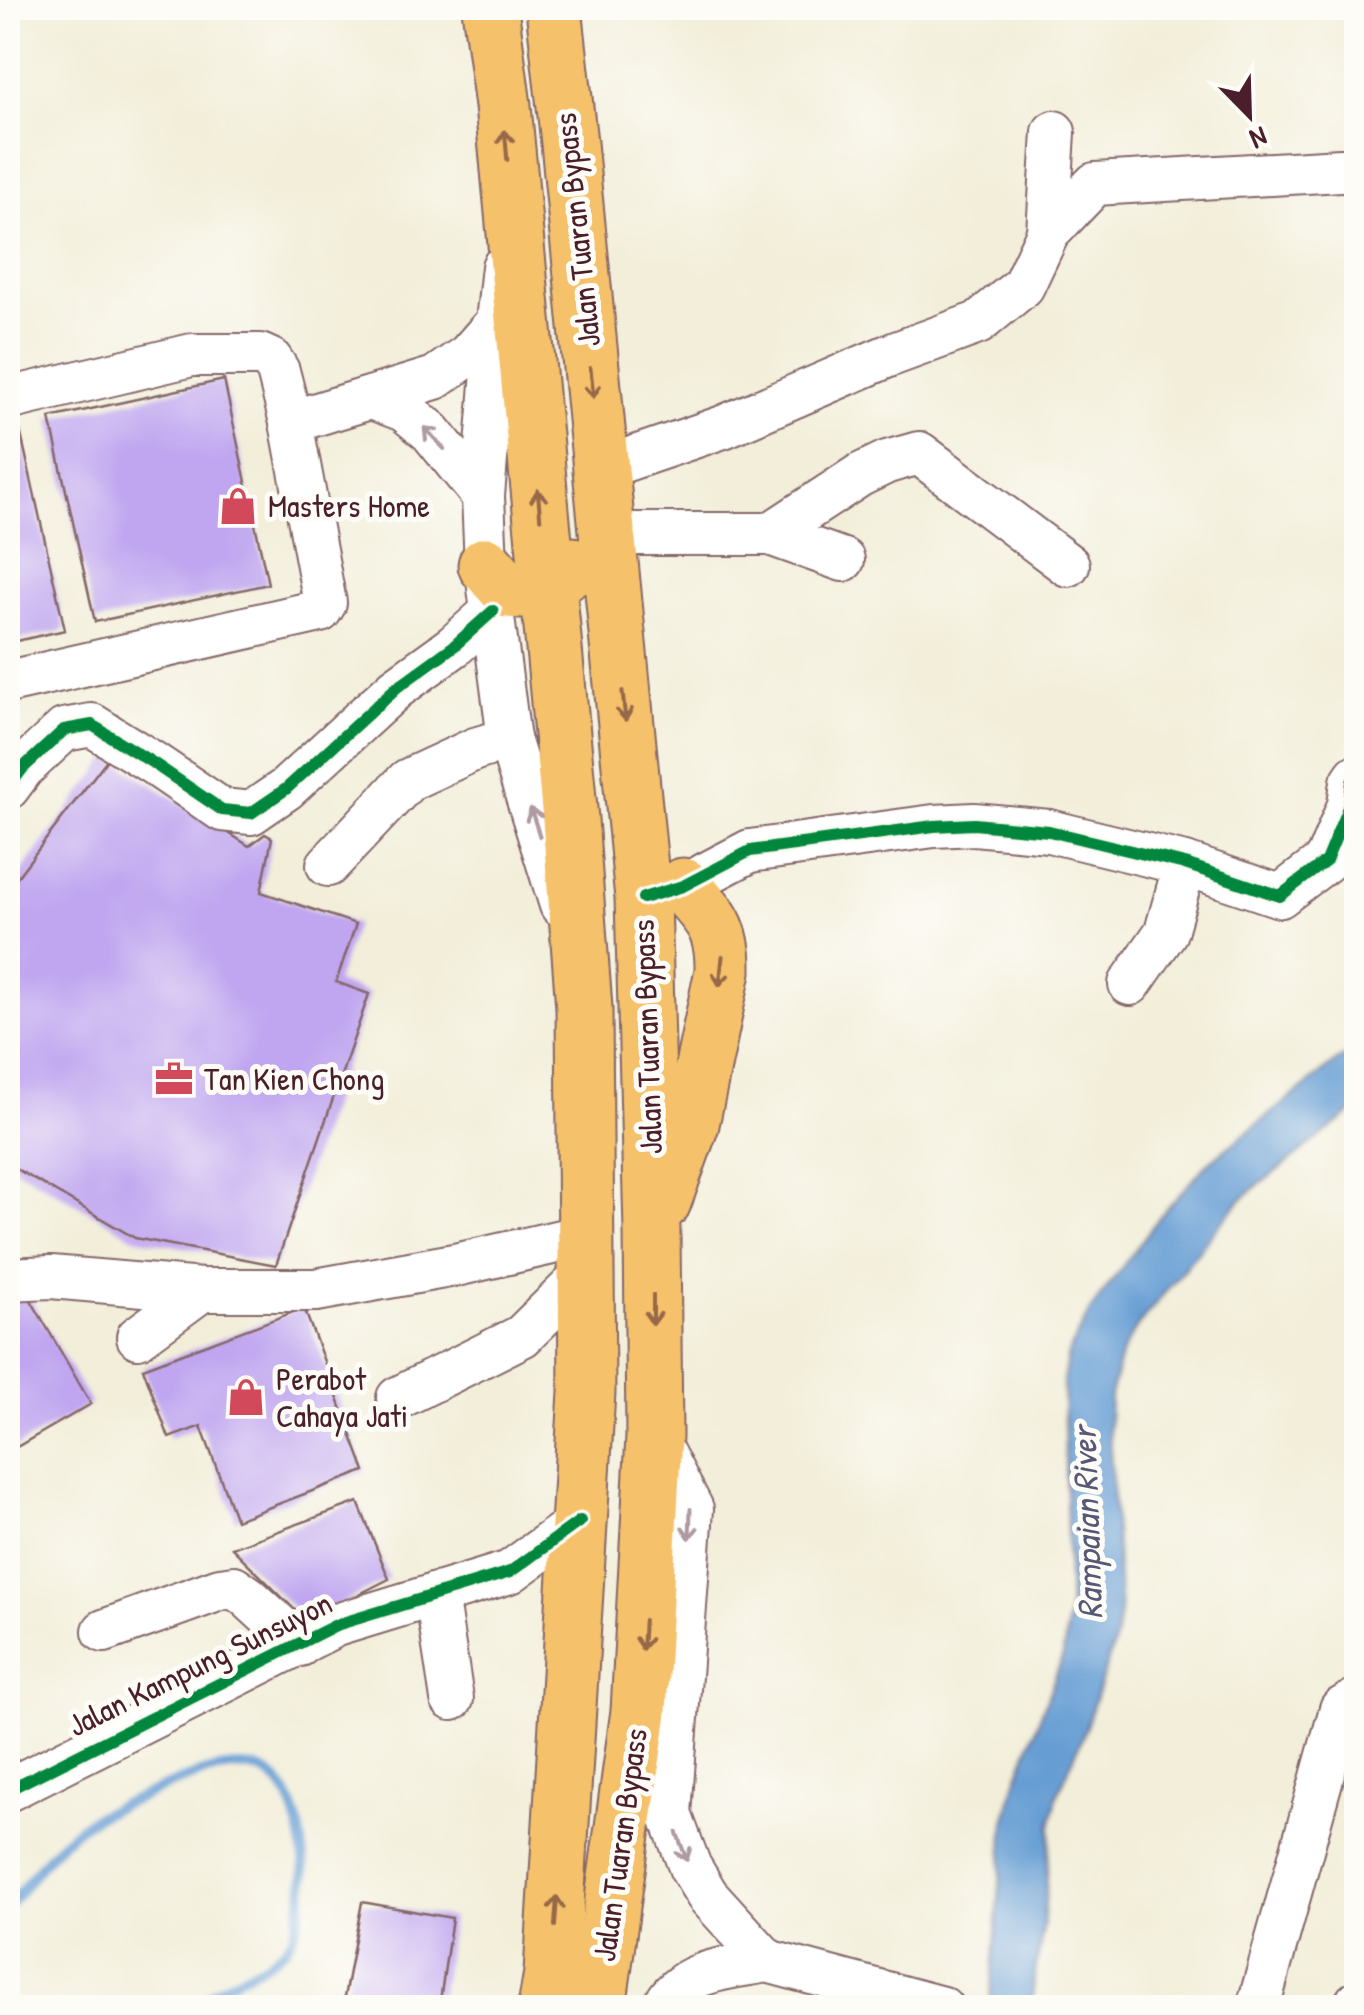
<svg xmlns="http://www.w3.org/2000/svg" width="1364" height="2015" viewBox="0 0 1364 2015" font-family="'Patrick Hand',sans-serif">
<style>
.water{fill:#669ed4;stroke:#585e80;stroke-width:2.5}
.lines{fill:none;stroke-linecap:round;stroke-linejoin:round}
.stream{stroke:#669ed4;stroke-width:10}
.building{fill:#c0a6f0}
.minor-casing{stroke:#856768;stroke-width:46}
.highway-casing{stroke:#856768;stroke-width:59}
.minor{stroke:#fff;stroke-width:42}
.highway{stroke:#f5c16b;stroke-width:55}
.cycleway-casing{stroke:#fdfcf7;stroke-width:19}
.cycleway{stroke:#00873e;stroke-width:12}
.oneway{stroke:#976848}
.oneway2{stroke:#ae9aa0}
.labels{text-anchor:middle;stroke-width:10;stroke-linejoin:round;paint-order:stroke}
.street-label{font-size:32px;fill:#4a1f2b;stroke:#fdfcf7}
.poi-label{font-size:32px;fill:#4a1f2b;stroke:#fdfcf7;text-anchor:start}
.water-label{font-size:35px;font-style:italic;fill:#575877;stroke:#fdfcf7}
</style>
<rect width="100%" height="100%" fill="#fdfcf7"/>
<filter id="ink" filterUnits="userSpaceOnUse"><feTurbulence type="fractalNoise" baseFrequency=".01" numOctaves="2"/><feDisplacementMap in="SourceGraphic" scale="20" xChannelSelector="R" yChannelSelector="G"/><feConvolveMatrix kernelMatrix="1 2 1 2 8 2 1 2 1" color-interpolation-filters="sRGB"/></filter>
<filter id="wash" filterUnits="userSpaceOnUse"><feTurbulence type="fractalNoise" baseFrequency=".0048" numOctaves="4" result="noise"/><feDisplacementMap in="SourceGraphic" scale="40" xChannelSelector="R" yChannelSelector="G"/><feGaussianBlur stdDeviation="2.25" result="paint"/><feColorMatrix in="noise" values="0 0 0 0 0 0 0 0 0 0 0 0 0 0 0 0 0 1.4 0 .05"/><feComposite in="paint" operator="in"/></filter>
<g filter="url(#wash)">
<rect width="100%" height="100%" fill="#f2eed9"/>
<!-- water -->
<path class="water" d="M1356,1050V1109L1246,1195L1224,1219L1136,1328L1122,1352L1110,1395L1109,1429L1120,1615L1114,1643L1082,1738L1057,1796L1051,1826L1043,1928L1034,1978L1032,2007H990L1005,1822L1017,1778L1063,1656L1069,1610L1063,1381L1068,1354L1092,1308L1160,1216L1206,1165L1338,1060Z"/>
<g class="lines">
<!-- stream -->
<path class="stream" d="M8,1907C30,1880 51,1849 79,1828C101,1811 130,1802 155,1791C240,1755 292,1747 304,1858C306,1881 301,1929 286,1947C268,1968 237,1975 215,1991C209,1995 203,2001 198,2006"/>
</g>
<g id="blocks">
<!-- building -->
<g class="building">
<path d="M224,380L268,584L95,622L50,418Z"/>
<path d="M18,421L65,630L8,643V423Z"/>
<path d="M109,757L249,846L265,834L272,838L261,892L356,924L336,982L369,994L276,1265L135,1238L8,1164V889Z"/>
<path d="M20,1281L91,1404L8,1452V1288Z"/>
<path d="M304,1308L365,1471L236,1520L201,1426L169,1438L143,1368Z"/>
<path d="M358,1502L389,1579L306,1621L232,1548Z"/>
<path d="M362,1902L452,1918L439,2008H342Z"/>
</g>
</g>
</g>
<g filter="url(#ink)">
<use href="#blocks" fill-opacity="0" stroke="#856768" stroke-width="2.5"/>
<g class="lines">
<!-- minor casing -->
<g class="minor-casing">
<g id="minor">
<path d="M1048,233L1054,132"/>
<path d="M497,322L483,496L486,565L509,739L561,905"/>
<path d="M372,398L404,410L431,432L483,496"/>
<path d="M8,399L192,355H260L271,360L278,371L291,422"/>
<path d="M600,469L723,427L888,356L978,323L1023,286L1048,233L1095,184L1341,170"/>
<path d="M607,534H770L843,560"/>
<path d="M770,534L860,475L887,462L919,453L1068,565"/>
<path d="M8,682L320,611L325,603L291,422L435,378L468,355L497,322L503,267"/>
<path d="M8,788L23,768L64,730L92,725L153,763L222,810L251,813L286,789L396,688L454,646L493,611"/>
<path d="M328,865L408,780L475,749L509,739"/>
<path d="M656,895L683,886L750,851L934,826L974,824L1049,831L1185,864L1280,896L1326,861L1349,805L1352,782L1356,776"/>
<path d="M1130,984L1166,932L1185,864"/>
<path d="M8,1279L51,1277L202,1290H316L460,1264L587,1235"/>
<path d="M138,1337L202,1290"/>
<path d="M398,1398L522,1336L587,1272"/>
<path d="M654,1436L692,1509L670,1814L690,1867L707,1895L767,1961C730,1968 682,1969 663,2008"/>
<path d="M436,1594L452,1699"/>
<path d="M104,1631L220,1589L234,1587L248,1597L300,1645"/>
<path d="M8,1790L336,1625L510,1572L580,1521"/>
<path d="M767,1961L942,2008"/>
<path d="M1258,2008L1341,1709L1356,1700"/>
<path d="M1355,2008L1356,2003"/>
</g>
</g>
<!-- highway casing -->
<g class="highway-casing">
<g id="highway">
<path d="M490,8L503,106L570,819L584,1008L587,1392L552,1973L546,2008"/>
<path d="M554,8L569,143L643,898L652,1231L654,1436L639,1711L598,2008"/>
<path d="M486,565L508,590C538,594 551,586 573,565"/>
<path d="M663,1202L691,1124L723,971C724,929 711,916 683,886"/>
</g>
</g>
<!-- minor -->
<use href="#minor" class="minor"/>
<!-- highway -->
<use href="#highway" class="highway"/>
<!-- cycleway casing -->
<g class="cycleway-casing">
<g id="cycleway">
<path d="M8,788L23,768L64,730L92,725L153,763L222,810L251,813L286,789L396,688L454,646L493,611"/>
<path d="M643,898L683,886L750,851L934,826L974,824L1049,831L1185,864L1280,896L1326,861L1349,805L1352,782L1356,776"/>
<path d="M8,1790L336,1625L510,1572L580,1521"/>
</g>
</g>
<!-- cycleway -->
<use href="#cycleway" class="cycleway"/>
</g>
<!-- one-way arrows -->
<defs><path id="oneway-shaft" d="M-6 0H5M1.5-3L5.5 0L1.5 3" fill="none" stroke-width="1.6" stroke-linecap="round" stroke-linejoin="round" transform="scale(2.5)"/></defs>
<g class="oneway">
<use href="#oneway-shaft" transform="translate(506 145) rotate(-95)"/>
<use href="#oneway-shaft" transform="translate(592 383) rotate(84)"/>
<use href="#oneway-shaft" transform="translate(539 504) rotate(-95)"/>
<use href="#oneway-shaft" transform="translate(624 706) rotate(84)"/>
<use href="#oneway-shaft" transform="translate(721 971) rotate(96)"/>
<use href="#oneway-shaft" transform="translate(653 1310) rotate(90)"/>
<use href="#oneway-shaft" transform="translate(643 1635) rotate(93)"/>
<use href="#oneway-shaft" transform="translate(556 1911) rotate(-86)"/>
</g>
<g class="oneway2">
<use href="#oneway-shaft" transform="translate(434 438) rotate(-133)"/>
<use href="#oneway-shaft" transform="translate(535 822) rotate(-108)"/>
<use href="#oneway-shaft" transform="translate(690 1524) rotate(92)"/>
<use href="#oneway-shaft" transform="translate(682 1847) rotate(70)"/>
</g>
</g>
<!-- icons -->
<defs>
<g id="shop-bare" transform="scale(3)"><path d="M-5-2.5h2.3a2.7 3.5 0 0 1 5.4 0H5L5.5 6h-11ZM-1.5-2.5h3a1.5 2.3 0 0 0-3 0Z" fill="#d1495b" stroke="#fdfcf7" stroke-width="2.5" paint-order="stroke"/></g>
<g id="office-bare" transform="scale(3)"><path d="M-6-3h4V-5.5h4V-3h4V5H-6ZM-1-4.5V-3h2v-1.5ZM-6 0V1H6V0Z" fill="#d1495b" stroke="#fdfcf7" stroke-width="2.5" paint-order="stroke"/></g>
</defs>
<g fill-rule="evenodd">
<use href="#shop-bare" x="238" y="506"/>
<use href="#office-bare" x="174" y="1079"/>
<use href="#shop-bare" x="246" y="1397"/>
</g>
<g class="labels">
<!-- street labels -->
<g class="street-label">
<text transform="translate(577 230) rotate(-96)" y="11">Jalan Tuaran Bypass</text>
<text transform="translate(647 1037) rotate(-92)" y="11">Jalan Tuaran Bypass</text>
<text transform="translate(200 1664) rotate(-26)" y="11">Jalan Kampung Sunsuyon</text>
<text transform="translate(620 1845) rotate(-82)" y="11">Jalan Tuaran Bypass</text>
</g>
<!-- poi labels -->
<g class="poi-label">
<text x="268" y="517">Masters Home</text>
<text x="204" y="1090">Tan Kien Chong</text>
<text x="276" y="1390">Perabot<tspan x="276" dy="37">Cahaya Jati</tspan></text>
</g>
<!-- water labels -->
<g class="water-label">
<text transform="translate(1087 1523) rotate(-92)" y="12">Rampaian River</text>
</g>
</g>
<!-- margin -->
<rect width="1364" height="2015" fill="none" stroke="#fdfcf7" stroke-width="40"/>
<!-- north arrow -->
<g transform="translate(1249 115) rotate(157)" stroke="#fdfcf7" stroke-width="8" paint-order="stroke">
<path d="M0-8L18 38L0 25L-18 38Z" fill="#4a1f2b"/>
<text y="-15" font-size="28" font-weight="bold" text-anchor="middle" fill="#4a1f2b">N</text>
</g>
</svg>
